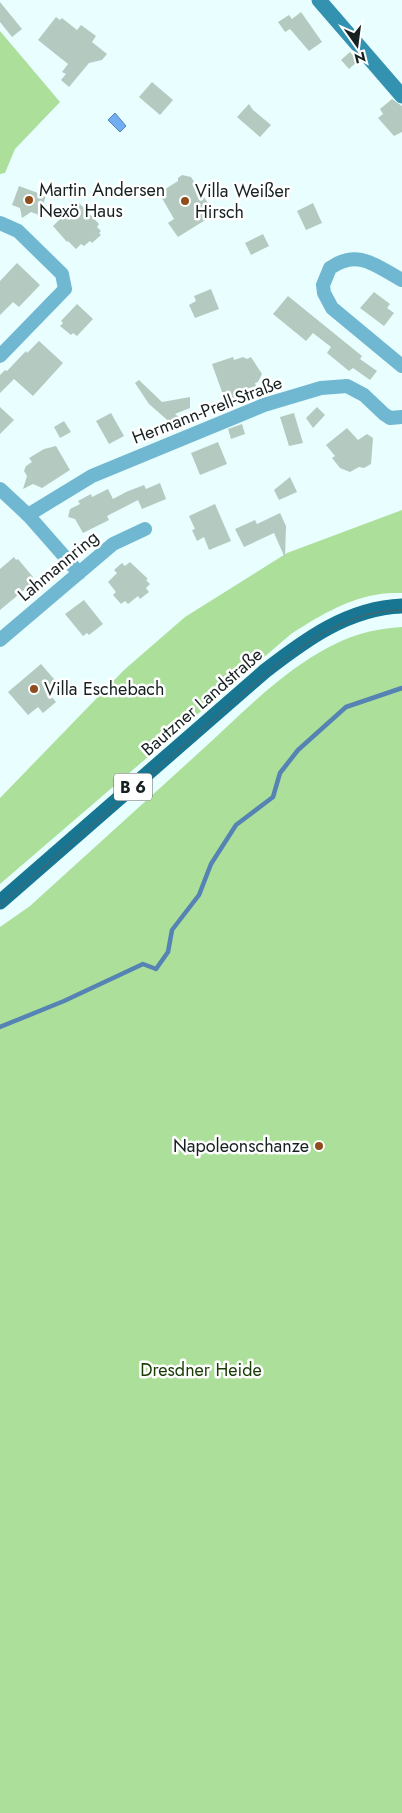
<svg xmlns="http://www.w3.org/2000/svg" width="402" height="1813" viewBox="0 0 402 1813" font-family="Jost,sans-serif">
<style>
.green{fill:#ace09a}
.water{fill:#70adf2;stroke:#5583b3}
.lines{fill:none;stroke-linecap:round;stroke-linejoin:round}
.stream{stroke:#5583b3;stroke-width:4.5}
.building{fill:#b4cac0}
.street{stroke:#70b7d1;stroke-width:14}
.secondary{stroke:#3492b1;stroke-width:15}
.primary{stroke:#197692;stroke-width:15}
.tram{stroke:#536060;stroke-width:1}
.poi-dot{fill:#8f4c1d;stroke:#fff;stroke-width:2}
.labels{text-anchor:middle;stroke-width:5;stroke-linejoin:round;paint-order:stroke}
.shield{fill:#fff;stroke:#5d6464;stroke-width:1}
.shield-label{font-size:16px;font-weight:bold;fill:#172121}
.poi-label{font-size:18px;fill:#172121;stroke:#fff;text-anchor:start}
.street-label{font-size:18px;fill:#172121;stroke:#fff}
.park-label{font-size:18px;fill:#193c06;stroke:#fff}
</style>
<rect width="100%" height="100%" fill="#e9fefe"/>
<!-- green -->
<g class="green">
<path d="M0,31L60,102L15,149L5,173L0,174Z"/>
<path d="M402,510V593C393,593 384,593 375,595C345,600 316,618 291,634L0,884V798L124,670L185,617L287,553Z"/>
<path d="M402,627V1813H0V927L30,906C88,853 146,801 204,748C240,715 277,677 320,652C347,636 371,629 402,627Z"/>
</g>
<!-- water -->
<path class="water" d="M115,113L126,126L120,132L108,120Z"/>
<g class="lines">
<!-- stream -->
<path class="stream" d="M0,1027L64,1001L143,964L156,969L168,952L172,930L199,895L211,864L236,825L273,797L280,773L298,750L346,707L402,688"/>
</g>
<!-- building -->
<g class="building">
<path d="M0,2L22,29L12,37L0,22Z"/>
<path d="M301,12L322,42L309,51L290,29L285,32L278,22L289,15L292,19Z"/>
<path d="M56,17L60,20L62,18L77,30L81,25L96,36L92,42L107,54L102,60L89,63L69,87L61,80L66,74L62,72L68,64L38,40Z"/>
<path d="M350,52L358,61L349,69L341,60Z"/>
<path d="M152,82L173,100L160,115L139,97Z"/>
<path d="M392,99L402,106V132L394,136L378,118L383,114L380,109Z"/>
<path d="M249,104L253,110L271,125L260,137L237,117Z"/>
<path d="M182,175L191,177L215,214L178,237L168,223L174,219L159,193L178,181V178Z"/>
<path d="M19,186L46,196L39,215L31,212L22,218L20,208L12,205Z"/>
<path d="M79,203L99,224L97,227L101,231L99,233L101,235L92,243L90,241L84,246L81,244L76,249L68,241L67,242L53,226L73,206L74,207Z"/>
<path d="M313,203L322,223L306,230L297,211Z"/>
<path d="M263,234L269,246L251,255L245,243Z"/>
<path d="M17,263L40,285L19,307L13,302L0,315V281Z"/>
<path d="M211,289L219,309L195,318L189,305L196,301L194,296Z"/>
<path d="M374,292L390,304L387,308L394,313L384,326L360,308Z"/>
<path d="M288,296L362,356L360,359L377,371L370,380L353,368L349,371L327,353L331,347L313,333L306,341L273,314Z"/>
<path d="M77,304L93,319L77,336L73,333L71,335L60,326L63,323L61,321Z"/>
<path d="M39,341L63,363L33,396L14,379L0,393V375L5,370L7,371L26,351L27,353Z"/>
<path d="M233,357L234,360L243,357L247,359L251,357L262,374L258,382L255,383L256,386L243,390L244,394L232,399L230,393L222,392L212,364Z"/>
<path d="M139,380L162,402L190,397V408L175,414L180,418L173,425L149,404L135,383Z"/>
<path d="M0,407L14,420L0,434Z"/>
<path d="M317,407L325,415L313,428L306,418Z"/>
<path d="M111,413L124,436L109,444L96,421Z"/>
<path d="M294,413L303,443L289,446L280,417Z"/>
<path d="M64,421L71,432L60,438L54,427Z"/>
<path d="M242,424L245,434L231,439L228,429Z"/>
<path d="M347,428L358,440L367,434L373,438L371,464L364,468L359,467L350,472L340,468L332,458L335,456L326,445Z"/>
<path d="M218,442L227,464L200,475L191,453Z"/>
<path d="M56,446L70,470L42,488L33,484L23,489L27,476L24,471L26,466L32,462L29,458L44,449Z"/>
<path d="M290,477L297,492L279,500L274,490Z"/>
<path d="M160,483L166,499L142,509L138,500L107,516L109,520L83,533L75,519L68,517L70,509L80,504L78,501L91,494L92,497L108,489L113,499L126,492L144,485L146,489Z"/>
<path d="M215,504L231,541L209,550L204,537L197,541L192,530L195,529L189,516Z"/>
<path d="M280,513L286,526L285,558L274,533L244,547L235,529L255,520L257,524Z"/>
<path d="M14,557L16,560L18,559L33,577L32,578L35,581L0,610V569Z"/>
<path d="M130,562L148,579L146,580L150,584L146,588L149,592L140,599L138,596L128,604L125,601L121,604L113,595L116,592L108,582L117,573L114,570L122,563L125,566Z"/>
<path d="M84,600L103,624L89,635L87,633L83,636L65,614Z"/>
<path d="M41,664L60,686L51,696L56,702L43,713L38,707L28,715L8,692Z"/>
</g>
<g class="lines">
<!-- street -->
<g class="street">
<path d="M0,223L18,231L62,274L65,289L0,356"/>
<path d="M402,280C376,266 358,248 330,268L323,285L324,293L332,308L402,366"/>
<path d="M0,489L28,515L79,573"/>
<path d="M28,515L92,476L264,405L321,388L347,386L364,395L384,414L390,418L402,417"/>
<path d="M0,640L113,544L145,529"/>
</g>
<!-- secondary -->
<path class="secondary" d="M319,0L402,96"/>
<!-- primary -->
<path class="primary" d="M0,902L265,671C305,640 348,608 402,606"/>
<!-- tram -->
<path class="tram" d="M0,905L267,673C306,642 349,610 402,610"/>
</g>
<!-- markers -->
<g class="poi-dot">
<circle cx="29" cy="200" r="5"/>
<circle cx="185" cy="201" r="5"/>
<circle cx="34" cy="689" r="5"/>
<circle cx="319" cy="1146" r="5"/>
</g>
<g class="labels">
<!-- shield labels -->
<rect class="shield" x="114" y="773.5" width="38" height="27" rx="4"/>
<g class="shield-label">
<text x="133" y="793">B 6</text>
</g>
<!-- poi labels -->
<g class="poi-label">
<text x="39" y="196">Martin Andersen<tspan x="39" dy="21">Nexö Haus</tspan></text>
<text x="195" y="197">Villa Weißer<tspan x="195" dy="21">Hirsch</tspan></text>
<text x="44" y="695">Villa Eschebach</text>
<text x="309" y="1152" text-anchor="end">Napoleonschanze</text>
</g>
<!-- street labels -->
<g class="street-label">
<text transform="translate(207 410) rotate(-21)" y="6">Hermann-Prell-Straße</text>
<text transform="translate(58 566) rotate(-40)" y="6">Lahmannring</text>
<text transform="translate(202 702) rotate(-41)" y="6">Bautzner Landstraße</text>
</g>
<!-- park labels -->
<g class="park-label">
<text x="201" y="1376">Dresdner Heide</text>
</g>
</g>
<!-- north arrow -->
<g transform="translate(357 45) rotate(166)" stroke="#ffffff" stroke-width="4" paint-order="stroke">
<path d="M0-4L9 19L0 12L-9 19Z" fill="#172121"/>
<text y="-8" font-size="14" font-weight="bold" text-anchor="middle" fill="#172121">N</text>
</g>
</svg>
